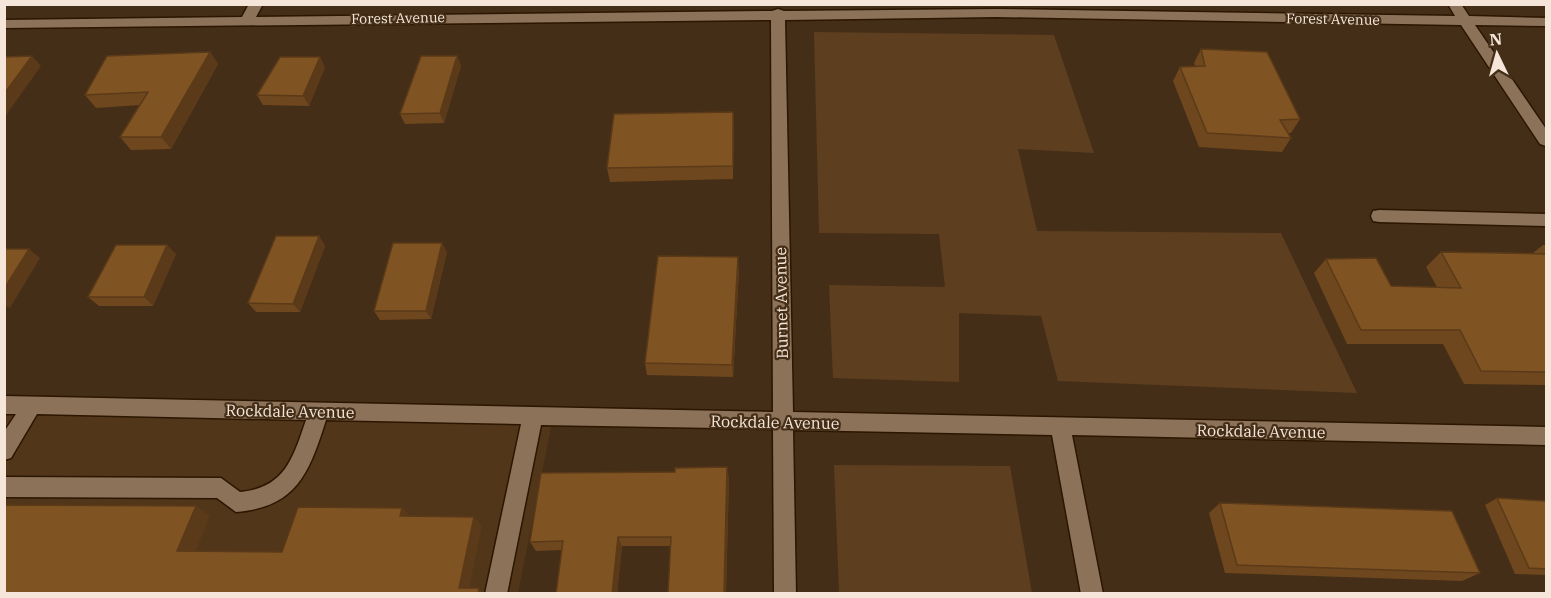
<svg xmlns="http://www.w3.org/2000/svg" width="1551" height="598" viewBox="0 0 1551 598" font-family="'IBM Plex Serif',serif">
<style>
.built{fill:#523619}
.green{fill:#5d3f1f}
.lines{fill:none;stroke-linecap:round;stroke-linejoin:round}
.minor-casing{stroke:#2b1601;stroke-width:3}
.minor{fill:#8d725a;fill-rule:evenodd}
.wall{fill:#6e471e}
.shaded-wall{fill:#5a3a18}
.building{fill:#805323;stroke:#5a3a18;stroke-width:1.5}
.labels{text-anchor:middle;stroke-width:4.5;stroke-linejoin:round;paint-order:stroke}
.far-street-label{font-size:14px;fill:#f5e6d9;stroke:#452e17}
.street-label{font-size:16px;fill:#f5e6d9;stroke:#452e17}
</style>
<rect width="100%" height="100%" fill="#452e17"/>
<!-- built -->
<path class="built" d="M5,405L553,417L518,593L5,594Z"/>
<!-- green -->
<g class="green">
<path d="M814,32L1054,35L1094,153L1018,149L1037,231L1281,233L1357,393L1058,381L1041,316L959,313V382L833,378L829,285L945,287L939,234L819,233Z"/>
<path d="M834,465L1010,466L1032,593H839Z"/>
</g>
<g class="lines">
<!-- minor casing -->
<g class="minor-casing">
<g id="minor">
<path d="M249,4H263L256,17L772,11L778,9L784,11L996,9L1455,16L1448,4H1461L1469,16L1546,18V26L1475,25L1546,129V146L1540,144L1461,25L996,17L785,20L793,412L1546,427V445L1072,435L1103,594H1081L1052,435L793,430L796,594H774L773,429L541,425L507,594H485L521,424L326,420C309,473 297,507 236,512L217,498L4,497V477L221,478L240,492C285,488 293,458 306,420L37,414L11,458L4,460V432L16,414H4V396L773,412L771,20L4,28V20L242,17Z"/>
<path d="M1379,210L1546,214V226L1379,222L1373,221L1371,216L1373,211Z"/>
</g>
</g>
<!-- minor -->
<use href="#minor" class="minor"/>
</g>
<!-- wall -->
<g class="wall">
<path d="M1201,49L1300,119L1291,133H1288L1291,138L1282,152L1199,147L1173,81L1180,67L1195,66L1194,63Z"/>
<path d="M210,52L218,64L171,149L131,150L120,137L140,105L96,108L85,95Z"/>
<path d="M457,56L461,66L444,123L405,124L400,114Z"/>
<path d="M325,67L309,106L263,105L257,95Z"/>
<path d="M733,112V179L610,182L607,168Z"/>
<path d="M319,236L325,246L300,312H256L248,303Z"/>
<path d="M1543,245H1546V385L1464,384L1443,344H1347L1314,273L1326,259L1391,286L1437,287L1426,267L1441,252L1533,253Z"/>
<path d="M447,252L431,319L380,320L374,311Z"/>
<path d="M176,254L153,306H99L88,297Z"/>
<path d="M739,270L733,377L647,375L645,363Z"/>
<path d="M729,478L726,594H668L671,546H622L617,594H556L562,550L536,551L530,542Z"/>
<path d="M1497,498L1546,501V575L1515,574L1485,505Z"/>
<path d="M1220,503L1480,573L1462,581L1225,573L1209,513Z"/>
</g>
<!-- shaded-wall -->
<g class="shaded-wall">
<path d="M210,52L218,64L171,149L161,137Z"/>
<path d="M32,56L41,66L4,118V94Z"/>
<path d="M457,56L461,66L444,123L440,113Z"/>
<path d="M320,57L325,67L309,106L303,96Z"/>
<path d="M733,112L734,125L733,179Z"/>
<path d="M319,236L325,246L300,312L293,304Z"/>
<path d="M442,243L447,252L431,319L426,311Z"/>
<path d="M167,245L176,254L153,306L144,297Z"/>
<path d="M29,249L40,258L10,308L4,305V289Z"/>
<path d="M738,257L739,270L733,377L732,365Z"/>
<path d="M727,467L729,478L726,594H724Z"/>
<path d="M196,506L210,516L192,560L177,551Z"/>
<path d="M402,508L411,517L400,516Z"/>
<path d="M474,517L482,526L468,594L459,588Z"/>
<path d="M618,537L622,546L617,594H612Z"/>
<path d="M479,588L484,594H478Z"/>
</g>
<!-- building -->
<g class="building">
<path d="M1201,49L1267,52L1300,119L1280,120L1291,138L1207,133L1180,67L1205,66Z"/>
<path d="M210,52L161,137H120L148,92L85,95L107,56Z"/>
<path d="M32,56L4,94V57Z"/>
<path d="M421,56H457L440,113L400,114Z"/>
<path d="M280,57H320L303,96L257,95Z"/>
<path d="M733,112V166L607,168L614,114Z"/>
<path d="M276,236H319L293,304L248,303Z"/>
<path d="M393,243H442L426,311H374Z"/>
<path d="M116,245H167L144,297H88Z"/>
<path d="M4,249H29L4,289Z"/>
<path d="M1441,252L1546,254V372L1481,371L1460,330H1361L1326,259L1376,258L1391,286L1461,288Z"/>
<path d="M658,256L738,257L732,365L645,363Z"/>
<path d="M727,467L724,594H668L671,537H618L612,594H556L563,541L530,542L541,473L675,472V468Z"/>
<path d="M1497,498L1546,501V569L1529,568Z"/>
<path d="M1220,503L1452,511L1480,573L1237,565Z"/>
<path d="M4,505L196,506L177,551L282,552L298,507L402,508L400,516L474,517L459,588H479L478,594H4Z"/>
</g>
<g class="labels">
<!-- far-street labels -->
<g class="far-street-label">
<text transform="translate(398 18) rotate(-1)" y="5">Forest Avenue</text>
<text transform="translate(1333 19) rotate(1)" y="5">Forest Avenue</text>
</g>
<!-- street labels -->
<g class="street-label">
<text transform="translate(781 303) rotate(-91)" y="6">Burnet Avenue</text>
<text transform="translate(290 411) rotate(1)" y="6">Rockdale Avenue</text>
<text transform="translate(775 422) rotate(1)" y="6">Rockdale Avenue</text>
<text transform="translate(1261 431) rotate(1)" y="6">Rockdale Avenue</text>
</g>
</g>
<!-- border -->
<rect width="1551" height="598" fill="none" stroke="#f5e6d9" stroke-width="12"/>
<!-- north arrow -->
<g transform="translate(1497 54) rotate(355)" stroke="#452e17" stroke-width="4.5" paint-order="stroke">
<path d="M0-4.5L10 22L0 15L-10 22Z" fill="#f5e6d9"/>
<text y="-9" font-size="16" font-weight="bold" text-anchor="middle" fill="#f5e6d9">N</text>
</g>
</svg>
